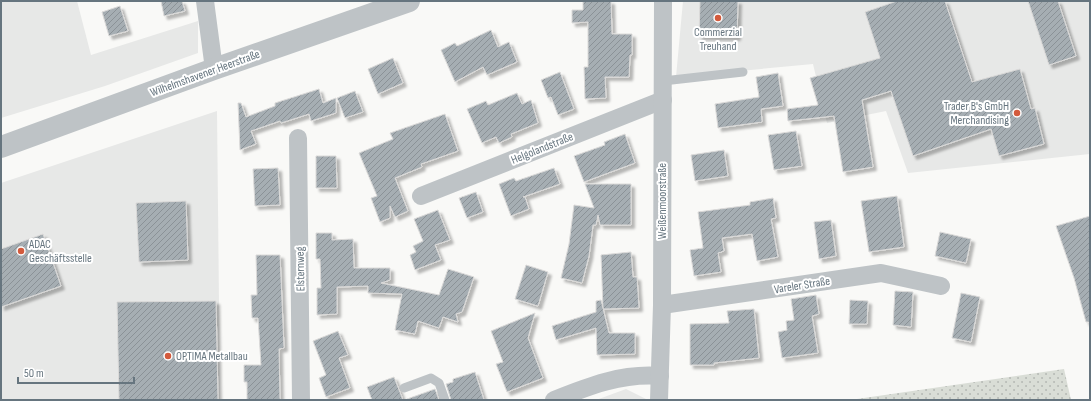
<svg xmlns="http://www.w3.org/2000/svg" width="1091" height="401" viewBox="0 0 1091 401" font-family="'Sofia Sans Condensed',sans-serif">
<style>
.built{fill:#e7e8e7}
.park{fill:url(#park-dots)}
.building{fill:url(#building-hatch);stroke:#dbdad9;filter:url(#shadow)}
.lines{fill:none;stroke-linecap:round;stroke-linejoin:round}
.service{stroke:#bec3c6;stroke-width:9}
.minor{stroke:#bec3c6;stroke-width:18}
.tertiary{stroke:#bec3c6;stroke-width:22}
.poi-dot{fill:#d35a3c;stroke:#fff;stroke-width:1.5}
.labels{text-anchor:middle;stroke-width:4;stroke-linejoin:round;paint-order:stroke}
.poi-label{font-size:12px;fill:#66757f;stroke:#fff;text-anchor:start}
.street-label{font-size:12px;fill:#66757f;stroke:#fff}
</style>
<defs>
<pattern id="park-dots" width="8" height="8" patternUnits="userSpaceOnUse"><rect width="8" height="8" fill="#d9ddd6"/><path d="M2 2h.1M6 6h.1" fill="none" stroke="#b4b8b3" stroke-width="1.8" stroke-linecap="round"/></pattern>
<pattern id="building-hatch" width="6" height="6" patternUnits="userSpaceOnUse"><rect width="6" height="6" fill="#a6aeb3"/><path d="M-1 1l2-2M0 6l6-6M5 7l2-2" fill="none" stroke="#8b9297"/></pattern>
<filter id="shadow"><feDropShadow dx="3.5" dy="3.5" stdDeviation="1" flood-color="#0004"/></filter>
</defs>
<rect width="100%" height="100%" fill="#f9f9f7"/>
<!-- built -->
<g class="built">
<path d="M1,1H77L91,55L198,21V53L105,86L1,118Z"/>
<path d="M683,1H1090V154L908,173L886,111L827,123L813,64L676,77Z"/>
<path d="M217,111L220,400H1V183Z"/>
<path d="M626,389L648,400H596Z"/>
</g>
<!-- park -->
<path class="park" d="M1064,369L1071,400H850Z"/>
<!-- building -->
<g class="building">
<path d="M161,1H182L185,11L164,16Z"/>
<path d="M583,1H611L612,34H632V55H630L629,77H605L606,98L585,99L584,67H588V22L572,23V10H583Z"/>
<path d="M700,1H738L737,37L699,36Z"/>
<path d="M897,1H945L972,82L1020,69L1031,109L1035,108L1044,144L999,156L991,129L913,156L891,91L862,100L873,167L843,172L834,116L788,121L787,109L818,105L810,78L880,58L865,12Z"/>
<path d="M1028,1H1058L1076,56L1049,65Z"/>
<path d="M120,6L128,31L109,36L102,12Z"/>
<path d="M491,30L498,47L509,42L517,62L487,75L483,67L455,82L441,50L455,43L457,46Z"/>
<path d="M393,58L403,83L378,94L368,69Z"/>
<path d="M560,72L574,109L558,115L551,97L548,98L541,80Z"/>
<path d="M778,73L783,106L761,109L762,122L718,128L715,104L759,97L756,77Z"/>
<path d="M319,89L323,103L336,98V113L311,121L309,114L281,123L280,121L251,131L256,144L240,150L238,103H241L246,117L275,106V103Z"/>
<path d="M355,91L363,112L345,118L337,98Z"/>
<path d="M517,93L522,104L531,100L538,123L511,134L512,137L499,143L496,137L482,143L467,109L486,101L488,105Z"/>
<path d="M445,114L458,151L421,164L422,167L395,178L408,211L395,217L390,206V218L380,222L371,198L377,196L359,153L393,139L390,133Z"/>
<path d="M796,131L802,166L774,170L768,135Z"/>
<path d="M625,134L635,163L584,182L574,156L605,145L604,142Z"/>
<path d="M724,150L728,176L695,181L691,155Z"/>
<path d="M316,156H336L337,188H316Z"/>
<path d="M278,168L280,205L255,206L253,169Z"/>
<path d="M554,168L560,184L523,197H525L529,209L511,216L499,184L514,178L516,181Z"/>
<path d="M585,184H631V225H600L598,215L596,225H593L589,256L582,283L561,278L569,244L574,205L594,208Z"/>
<path d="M476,192L483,212L467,218L459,198Z"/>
<path d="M897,196L904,247L869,252L861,201Z"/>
<path d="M773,198L776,218L771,219L778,257L757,261L752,234L722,238L724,251L718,253L721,272L694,276L690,250L703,248L698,212L750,205V202Z"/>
<path d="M186,201L188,260L139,262L136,203Z"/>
<path d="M438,210L450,240L435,245L441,260L415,270L410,255L416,252L413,246L423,241L414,219Z"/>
<path d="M1090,216V322H1086L1074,278L1056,226Z"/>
<path d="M831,220L836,256L819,259L814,222Z"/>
<path d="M940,232L971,239L966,263L935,256Z"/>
<path d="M316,233H332V240L353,239L354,268H390V280L381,283L439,295L448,269L474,277L462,312L456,314L458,322L443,317L439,328L418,321L415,334L395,330L402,294L368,293V286L337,287V314L317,315V288H321L320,259H316Z"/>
<path d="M43,234L61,286L1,307V249Z"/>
<path d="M631,252L633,277H637L639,308L603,309L601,255Z"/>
<path d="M256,255H280L284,348L279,349L280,400H247V382H244V365H261L258,318H252L251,295H257Z"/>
<path d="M526,265L548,272L538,306L515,299Z"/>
<path d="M895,291L913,292L911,327L893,325Z"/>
<path d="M961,293L980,297L971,342L952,338Z"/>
<path d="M816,295L819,314L812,316L818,353L782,358L778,332L787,330L786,321L794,320L791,299Z"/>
<path d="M601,300L609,333H635V354L597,355L596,328L556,340L552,326L596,312V301Z"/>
<path d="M850,300L868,301L867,324H849Z"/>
<path d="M216,301L218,400H119L117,302Z"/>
<path d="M754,309L759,358L714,363V365H690V324L729,323L727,311Z"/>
<path d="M535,313L528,338L543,378L507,392L496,364L503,362L491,331Z"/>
<path d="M338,331L348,355L339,358L350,388L326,397L319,378L326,375L313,341Z"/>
<path d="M475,372L484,400H451L446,384L453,382V379Z"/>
<path d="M394,377L403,400H372L367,387Z"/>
<path d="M435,389L439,400H408L407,399Z"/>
</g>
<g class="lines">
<!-- service -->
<g class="service">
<path d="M663,81L743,72"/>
<path d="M404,388L431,378L439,383L445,400"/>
</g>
<!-- minor -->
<g class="minor">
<path d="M205,1L214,69"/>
<path d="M298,138L301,400"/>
<path d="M421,196L663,100"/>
<path d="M662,305L881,273L941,286"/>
<path d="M554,400C589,386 622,373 660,376"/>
<path d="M659,400L662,305L663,1"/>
</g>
<!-- tertiary -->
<path class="tertiary" d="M1,147L214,69L409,1"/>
</g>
<!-- markers -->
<g class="poi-dot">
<circle cx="718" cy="18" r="4"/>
<circle cx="1017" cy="113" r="4"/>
<circle cx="21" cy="251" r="4"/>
<circle cx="168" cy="356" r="4"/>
</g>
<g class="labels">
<!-- poi labels -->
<g class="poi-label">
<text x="718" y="36" text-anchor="middle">Commerzial<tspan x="718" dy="14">Treuhand</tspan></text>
<text x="1009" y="110" text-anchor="end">Trader B's GmbH<tspan x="1009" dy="14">Merchandising</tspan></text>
<text x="29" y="248">ADAC<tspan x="29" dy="14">Geschäftsstelle</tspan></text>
<text x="176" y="360">OPTIMA Metallbau</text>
</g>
<!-- street labels -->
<g class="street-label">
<text transform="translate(205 73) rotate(-20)" y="4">Wilhelmshavener Heerstraße</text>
<text transform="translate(542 148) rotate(-22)" y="4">Helgolandstraße</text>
<text transform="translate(662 201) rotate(-90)" y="4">Weißenmoorstraße</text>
<text transform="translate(300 269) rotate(-91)" y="4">Elsternweg</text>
<text transform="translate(802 285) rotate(-9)" y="4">Vareler Straße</text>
</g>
</g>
<!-- border -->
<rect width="1091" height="401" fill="none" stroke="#66757f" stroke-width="4"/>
<!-- scale -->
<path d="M18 377v6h116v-6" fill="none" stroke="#66757f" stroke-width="2"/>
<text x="24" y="377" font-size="12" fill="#66757f" stroke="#ffffff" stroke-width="3" paint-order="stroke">50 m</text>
</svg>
